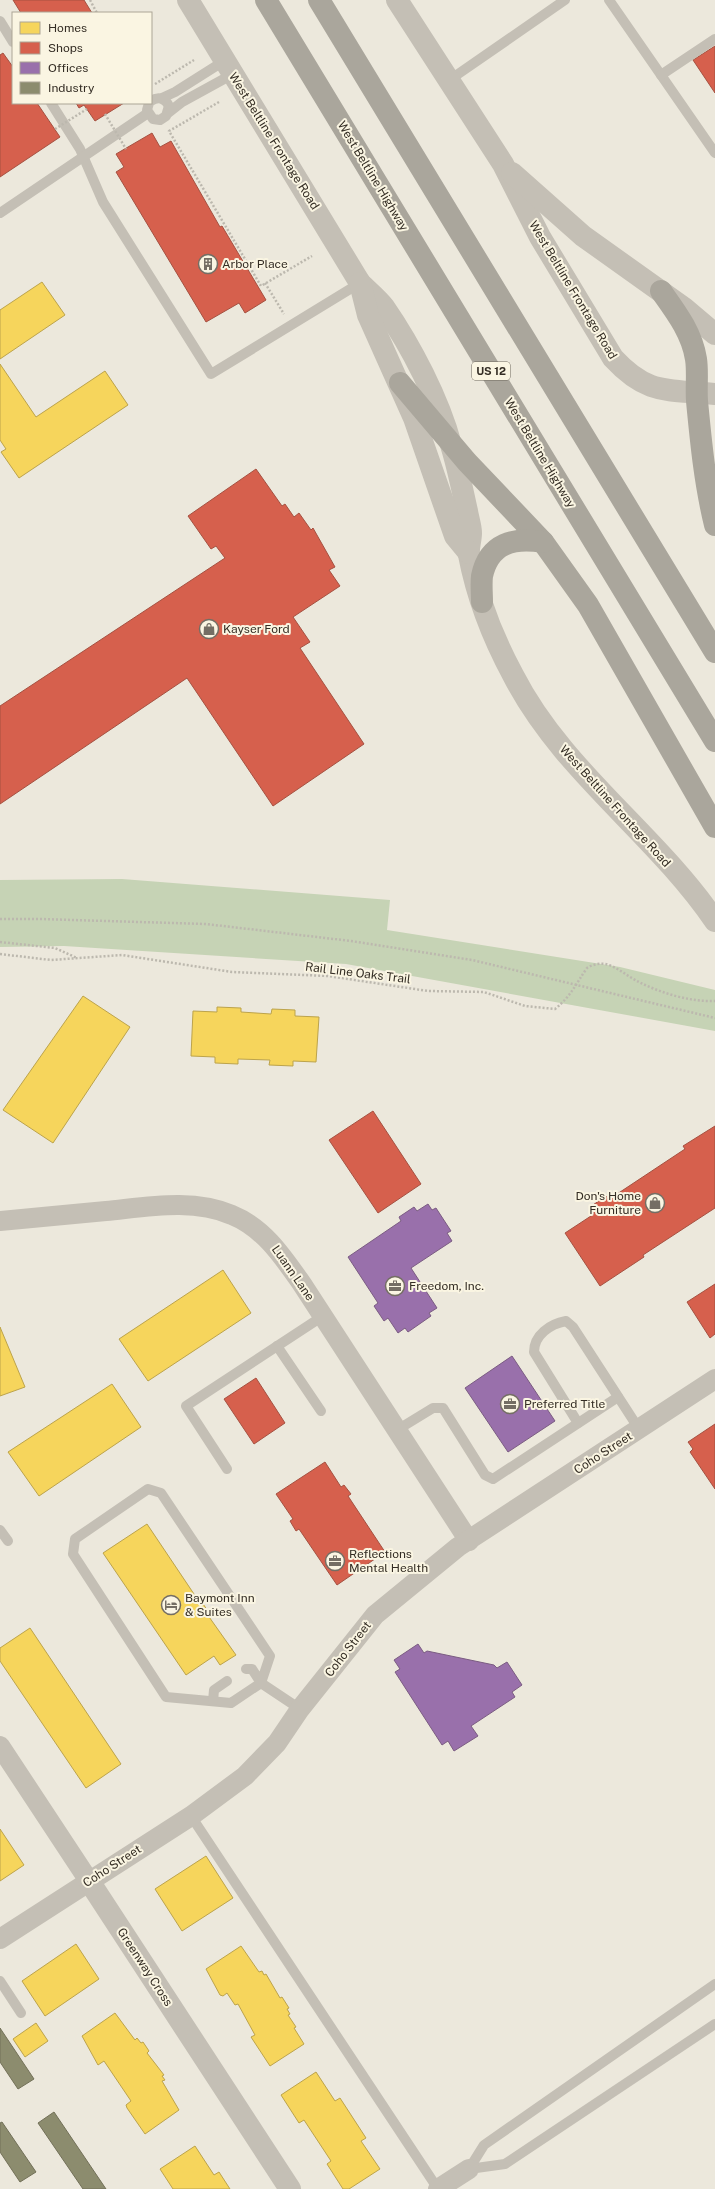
<svg xmlns="http://www.w3.org/2000/svg" width="715" height="2189" viewBox="0 0 715 2189" font-family="'Public Sans',sans-serif">
<style>
.green{fill:#c6d3b5}
.homes{fill:#f6d55c;stroke:#bca34b}
.shops{fill:#d6604d;stroke:#a55141}
.offices{fill:#9970ab;stroke:#7b5c82}
.industry{fill:#8c8c6e;stroke:#727058}
.lines{fill:none;stroke-linecap:round;stroke-linejoin:round}
.path{stroke:#bcb8ae;stroke-width:2.5;stroke-dasharray:2 2;stroke-linecap:butt}
.service{stroke:#c4bfb5;stroke-width:10}
.minor{stroke:#c4bfb5;stroke-width:20}
.tertiary{stroke:#c4bfb5;stroke-width:22}
.motorway{stroke:#aaa69c;stroke-width:22}
.path-bridge{stroke:#bcb8ae;stroke-width:2.5;stroke-dasharray:2 2;stroke-linecap:butt}
.labels{text-anchor:middle;stroke-width:4;stroke-linejoin:round;paint-order:stroke}
.shield{fill:#faf5e2;stroke:#6f695d;stroke-width:1}
.shield-label{font-size:11px;font-weight:bold;fill:#342d24}
.street-label{font-size:12px;fill:#342d24;stroke:#faf5e2}
.poi-label{font-size:12px;fill:#342d24;stroke:#faf5e2;text-anchor:start}
</style>
<rect width="100%" height="100%" fill="#ece8dc"/>
<!-- green -->
<path class="green" d="M122,879L390,900L387,930L620,967L715,990V1031L346,964L64,946L0,947V880Z"/>
<!-- homes -->
<g class="homes">
<path d="M42,282L65,315L0,359V310Z"/>
<path d="M0,364L36,417L105,371L128,405L19,478L1,452L6,449L0,440Z"/>
<path d="M83,996L130,1027L53,1143L3,1110Z"/>
<path d="M217,1007L241,1008V1012L271,1014L272,1009L295,1010V1016L319,1017L316,1062L293,1061V1066L269,1065L270,1060L238,1059V1064L215,1063V1057L191,1056L193,1011L217,1012Z"/>
<path d="M223,1270L251,1313L148,1381L119,1339Z"/>
<path d="M0,1327L25,1387L0,1396Z"/>
<path d="M112,1384L141,1427L39,1496L8,1452Z"/>
<path d="M147,1524L196,1597L198,1596L209,1613L207,1614L236,1655L220,1665L214,1656L186,1675L103,1553Z"/>
<path d="M30,1628L121,1764L86,1788L0,1661V1648Z"/>
<path d="M0,1829L24,1865L0,1881Z"/>
<path d="M206,1856L233,1898L182,1931L155,1889Z"/>
<path d="M76,1944L99,1979L45,2016L22,1981Z"/>
<path d="M241,1946L259,1972L262,1971L264,1975L266,1974L280,1998L282,1997L289,2008L287,2009L290,2014L288,2015L296,2027L294,2028L304,2044L270,2066L251,2037L255,2035L238,2004L235,2005L227,1993L223,1996L220,1995L206,1969Z"/>
<path d="M115,2013L135,2040L137,2038L141,2043L143,2042L149,2051L147,2053L164,2075L162,2076L165,2080L162,2081L179,2110L145,2134L127,2108L126,2105L131,2101L104,2061L98,2065L82,2036Z"/>
<path d="M36,2023L48,2041L25,2057L13,2039Z"/>
<path d="M316,2072L335,2101L340,2098L366,2138L361,2141L380,2169L349,2189H343L327,2164L331,2161L304,2120L299,2123L281,2095Z"/>
<path d="M195,2146L214,2175L219,2172L230,2189H173L160,2169Z"/>
</g>
<!-- shops -->
<g class="shops">
<path d="M13,0H84L92,13H21Z"/>
<path d="M715,46V93L693,60Z"/>
<path d="M3,53L13,67V103H37L60,137L0,177V55Z"/>
<path d="M76,103H124L95,121L84,105L79,108Z"/>
<path d="M152,133L160,147L171,141L220,227L222,226L266,300L245,313L239,303L206,322L116,172L124,167L116,154Z"/>
<path d="M256,469L282,506L285,504L294,517L299,513L311,530L313,528L335,567L329,570L340,586L293,617L310,642L300,648L364,744L273,806L187,678L0,804V706L225,558L216,546L211,549L188,516Z"/>
<path d="M373,1111L421,1184L378,1213L329,1140Z"/>
<path d="M715,1126V1208L643,1255L644,1257L600,1286L565,1233L594,1214L590,1207L606,1196L608,1200L685,1149L683,1146Z"/>
<path d="M715,1284V1334L710,1338L687,1302Z"/>
<path d="M256,1378L285,1423L254,1444L224,1399Z"/>
<path d="M715,1424V1489L690,1452L693,1449L688,1442Z"/>
<path d="M325,1462L341,1487L344,1485L351,1494L348,1496L385,1552L337,1585L299,1529L296,1531L290,1521L293,1519L276,1494Z"/>
</g>
<!-- offices -->
<g class="offices">
<path d="M428,1204L432,1210L436,1208L451,1231L447,1233L452,1241L411,1268L437,1308L429,1313L431,1316L408,1332L405,1328L398,1333L388,1318L384,1321L374,1306L378,1303L348,1257L401,1221L399,1217L414,1207L417,1211Z"/>
<path d="M512,1356L555,1421L508,1452L465,1388Z"/>
<path d="M418,1644L424,1653L427,1651L494,1665L497,1668L507,1662L522,1685L512,1692L515,1697L471,1726L478,1736L454,1751L448,1741L442,1745L395,1672L400,1669L394,1660Z"/>
</g>
<!-- industry -->
<g class="industry">
<path d="M0,2028L34,2079L18,2089L0,2062Z"/>
<path d="M54,2112L106,2189H83L38,2123Z"/>
<path d="M2,2122L36,2172L20,2182L0,2152V2123Z"/>
</g>
<g class="lines">
<!-- path -->
<g class="path">
<path d="M90,0L97,13"/>
<path d="M155,84L194,60"/>
<path d="M219,102L169,131L261,286L312,256"/>
<path d="M265,283L284,314"/>
<path d="M0,919H40L206,924L351,941L472,960L715,1018"/>
<path d="M0,942L55,948L77,958"/>
<path d="M0,954L51,960L122,955L232,972L328,976L428,991L484,992L525,1006L555,1009C572,995 575,985 587,968C592,965 598,963 605,964C616,966 627,976 637,981C660,993 690,1002 715,1001"/>
</g>
<!-- service -->
<g class="service">
<path d="M609,0L715,153"/>
<path d="M0,21L13,42"/>
<path d="M661,75L715,39"/>
<path d="M448,81L565,0"/>
<path d="M162,98L175,92L224,61"/>
<path d="M51,103L80,149L103,202L211,374L360,283"/>
<path d="M149,103L147,110L153,119L160,120L166,116L169,106C165,98 158,96 151,101"/>
<path d="M168,113L182,102L233,74"/>
<path d="M0,213L148,113"/>
<path d="M277,1346L321,1411"/>
<path d="M578,1423L534,1352C534,1335 550,1324 566,1321L573,1327L639,1429"/>
<path d="M397,1430L433,1408H443L485,1475L493,1479L618,1397"/>
<path d="M227,1469L186,1406L323,1316"/>
<path d="M0,1530L8,1541"/>
<path d="M246,1669H252L261,1683L231,1703L166,1697L73,1554L75,1539L148,1489L161,1493L270,1656L261,1683L300,1709"/>
<path d="M213,1701L214,1690L227,1681"/>
<path d="M191,1816L438,2189"/>
<path d="M0,1981L21,2013"/>
<path d="M469,2169L484,2145L715,1984"/>
<path d="M469,2169L505,2164L715,2024"/>
</g>
<!-- minor -->
<g class="minor">
<path d="M0,1221C35,1218 71,1214 106,1211C147,1207 193,1198 232,1215C264,1228 283,1257 302,1284L469,1541"/>
<path d="M0,1746L89,1881"/>
<path d="M0,1939L191,1816L245,1776L277,1743L300,1709L375,1615L458,1547L715,1379"/>
<path d="M438,2189L469,2169"/>
</g>
<!-- tertiary -->
<g class="tertiary">
<path d="M188,0L360,283C368,291 377,298 384,307C411,346 439,400 451,445C458,467 462,489 467,511C468,518 471,526 471,533C471,540 468,548 469,555C477,597 493,638 513,675C562,771 655,833 715,921"/>
<path d="M397,0L503,164L540,237L613,358C648,396 668,389 715,394"/>
<path d="M512,173L583,236L684,308L715,334"/>
<path d="M360,283L368,315L414,418L455,536L469,553"/>
<path d="M89,1881L290,2189"/>
</g>
<!-- motorway -->
<g class="motorway">
<path d="M266,0L715,741"/>
<path d="M319,0L715,652"/>
<path d="M661,291C676,312 692,333 696,359C698,372 696,387 697,401C701,443 705,484 715,525"/>
<path d="M400,383L467,462L543,542L588,605L715,827"/>
<path d="M482,602C482,594 481,584 482,576C489,543 514,537 543,542"/>
</g>
<!-- path-bridge -->
<g class="path-bridge">
<path d="M105,114L126,149"/>
<path d="M55,129L87,109"/>
</g>
</g>
<!-- icons -->
<defs>
<g id="building-ring" transform="scale(1)"><circle r="9.5" fill="#faf5e2" stroke="#746e64" stroke-width="1.5"/><path d="M-4-6H4V6H1V3H-1V6H-4ZM-2.5-4.3h1.7v1.8h-1.7ZM.8-4.3h1.7v1.8H.8ZM-2.5-1h1.7V.8h-1.7ZM.8-1h1.7V.8H.8Z" fill="#746e64"/></g>
<g id="shop-ring" transform="scale(1)"><circle r="9.5" fill="#faf5e2" stroke="#746e64" stroke-width="1.5"/><path d="M-5-2.5h2.3a2.7 3.5 0 0 1 5.4 0H5L5.5 6h-11ZM-1.5-2.5h3a1.5 2.3 0 0 0-3 0Z" fill="#746e64"/></g>
<g id="office-ring" transform="scale(1)"><circle r="9.5" fill="#faf5e2" stroke="#746e64" stroke-width="1.5"/><path d="M-6-3h4V-5.5h4V-3h4V5H-6ZM-1-4.5V-3h2v-1.5ZM-6 0V1H6V0Z" fill="#746e64"/></g>
<g id="hotel-ring" transform="scale(1)"><circle r="9.5" fill="#faf5e2" stroke="#746e64" stroke-width="1.5"/><path d="M-6-4.5h1.5V1H6V5H4.5V3h-9V5H-6ZM-4 0a1.8 1.8 0 1 1 3.6 0ZM.5 0V-2.5h3Q6-2.5 6 0Z" fill="#746e64"/></g>
</defs>
<g fill-rule="evenodd">
<use href="#building-ring" x="208" y="264"/>
<use href="#shop-ring" x="209" y="629"/>
<use href="#shop-ring" x="655" y="1203"/>
<use href="#office-ring" x="395" y="1286"/>
<use href="#office-ring" x="510" y="1404"/>
<use href="#office-ring" x="335" y="1561"/>
<use href="#hotel-ring" x="171" y="1605"/>
</g>
<g class="labels">
<!-- shield labels -->
<rect class="shield" x="472" y="362" width="38" height="18" rx="3"/>
<g class="shield-label">
<text x="491" y="375">US 12</text>
</g>
<!-- street labels -->
<g class="street-label">
<text transform="translate(274 141) rotate(58)" y="4">West Beltline Frontage Road</text>
<text transform="translate(373 176) rotate(59)" y="4">West Beltline Highway</text>
<text transform="translate(573 290) rotate(59)" y="4">West Beltline Frontage Road</text>
<text transform="translate(540 453) rotate(59)" y="4">West Beltline Highway</text>
<text transform="translate(615 806) rotate(48)" y="4">West Beltline Frontage Road</text>
<text transform="translate(358 973) rotate(7)" y="4">Rail Line Oaks Trail</text>
<text transform="translate(293 1273) rotate(55)" y="4">Luann Lane</text>
<text transform="translate(603 1453) rotate(-33)" y="4">Coho Street</text>
<text transform="translate(348 1649) rotate(-52)" y="4">Coho Street</text>
<text transform="translate(112 1866) rotate(-33)" y="4">Coho Street</text>
<text transform="translate(145 1967) rotate(57)" y="4">Greenway Cross</text>
</g>
<!-- poi labels -->
<g class="poi-label">
<text x="222" y="268">Arbor Place</text>
<text x="223" y="633">Kayser Ford</text>
<text x="641" y="1200" text-anchor="end">Don's Home<tspan x="641" dy="14">Furniture</tspan></text>
<text x="409" y="1290">Freedom, Inc.</text>
<text x="524" y="1408">Preferred Title</text>
<text x="349" y="1558">Reflections<tspan x="349" dy="14">Mental Health</tspan></text>
<text x="185" y="1602">Baymont Inn<tspan x="185" dy="14">&amp; Suites</tspan></text>
</g>
</g>
<!-- legend -->
<rect x="12" y="12" width="140" height="92" fill="#faf5e2" stroke="#aba596"/>
<rect x="20" y="22" width="20" height="12" fill="#f6d55c" stroke="#aba596"/>
<text x="48" y="32" font-size="12" fill="#342d24">Homes</text>
<rect x="20" y="42" width="20" height="12" fill="#d6604d" stroke="#aba596"/>
<text x="48" y="52" font-size="12" fill="#342d24">Shops</text>
<rect x="20" y="62" width="20" height="12" fill="#9970ab" stroke="#aba596"/>
<text x="48" y="72" font-size="12" fill="#342d24">Offices</text>
<rect x="20" y="82" width="20" height="12" fill="#8c8c6e" stroke="#aba596"/>
<text x="48" y="92" font-size="12" fill="#342d24">Industry</text>
</svg>
